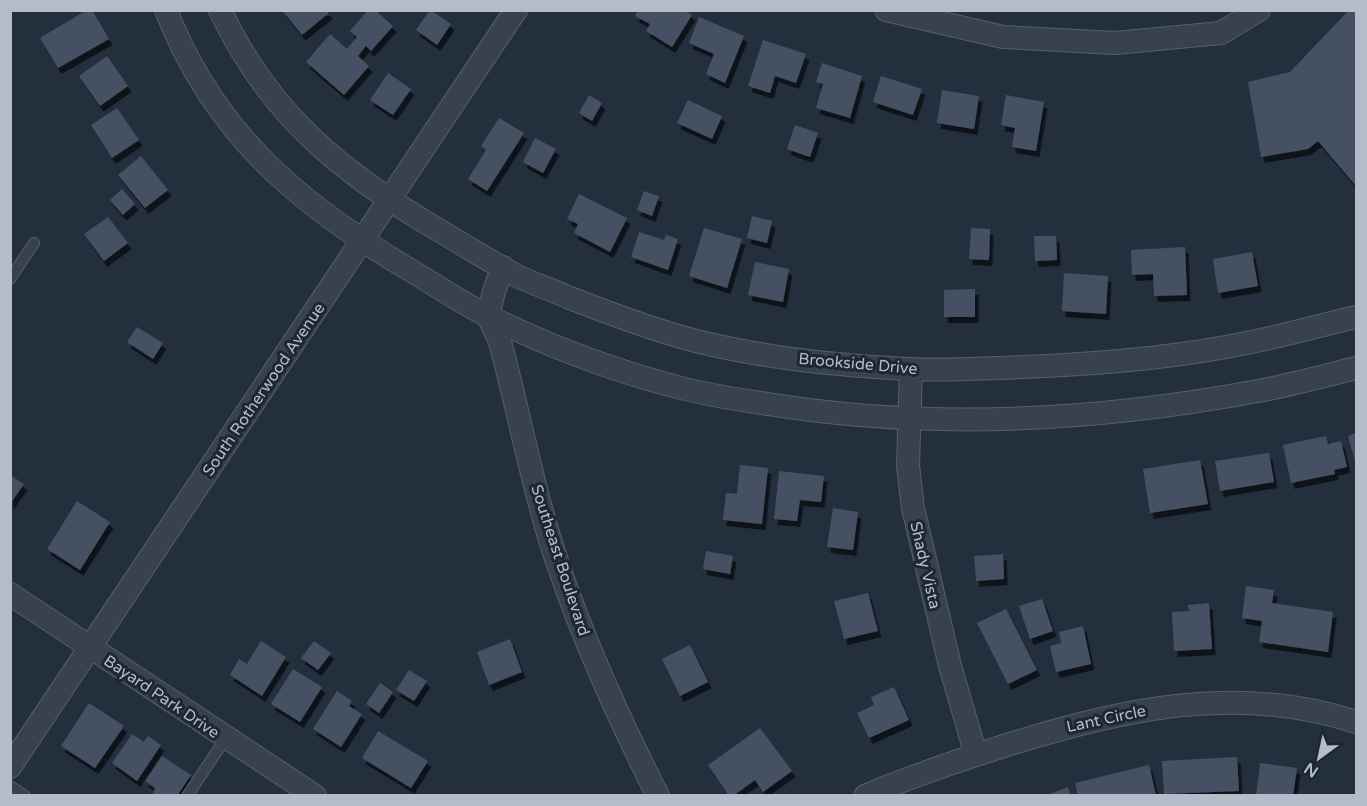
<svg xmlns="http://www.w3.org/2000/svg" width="1367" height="806" viewBox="0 0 1367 806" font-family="'Varela Round',sans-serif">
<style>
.building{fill:#455162;filter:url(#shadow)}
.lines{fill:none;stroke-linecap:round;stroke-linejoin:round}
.lane-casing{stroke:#565f6c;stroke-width:12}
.street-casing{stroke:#565f6c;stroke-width:24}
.lane{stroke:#38414e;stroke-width:10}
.street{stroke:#38414e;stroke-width:22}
.labels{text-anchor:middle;stroke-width:6;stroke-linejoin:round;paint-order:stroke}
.street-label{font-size:16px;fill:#b4bcc9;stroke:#1d2633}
</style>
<defs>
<filter id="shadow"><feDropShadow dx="3.5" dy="6" stdDeviation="0" flood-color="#0009"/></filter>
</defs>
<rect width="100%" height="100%" fill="#242f3e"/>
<!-- building -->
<g class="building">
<path d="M87,10H92L109,39L58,68L40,38Z"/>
<path d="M282,10H327L329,13L302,35Z"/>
<path d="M368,10H375L393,26L371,51L366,46L358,56L369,66L344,95L306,62L330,34L347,49L357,37L350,31Z"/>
<path d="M430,10L451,24L437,45L416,30Z"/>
<path d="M638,10H686L692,15L672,47L646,31L650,24L635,16Z"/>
<path d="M1349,10H1356V186L1318,141L1308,149L1261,157L1248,82L1290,72Z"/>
<path d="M699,17L744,36L725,83L706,74L714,54L689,43Z"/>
<path d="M763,40L806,54L796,83L775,76L770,93L748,86Z"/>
<path d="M107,56L128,86L100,106L79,76Z"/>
<path d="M822,63L862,76L850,118L816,108L823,84L816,82Z"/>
<path d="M388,73L411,89L393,115L370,100Z"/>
<path d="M881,76L922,89L913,115L873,102Z"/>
<path d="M942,90L979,96L974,129L937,123Z"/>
<path d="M589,95L602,103L592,121L579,113Z"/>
<path d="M1006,95L1044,102L1036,151L1012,147L1015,128L1001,125Z"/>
<path d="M688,100L722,116L712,139L677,123Z"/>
<path d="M117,108L139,140L112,158L91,125Z"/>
<path d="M499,118L524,133L487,191L468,179L486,150L481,146Z"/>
<path d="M795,125L818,133L810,157L787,149Z"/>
<path d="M535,138L556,149L543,173L523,162Z"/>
<path d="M141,156L168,190L145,208L118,175Z"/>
<path d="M122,189L135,204L123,215L110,200Z"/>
<path d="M644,191L659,196L652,216L637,210Z"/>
<path d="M579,194L627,218L610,252L574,233L578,224L567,219Z"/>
<path d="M752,216L772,221L767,243L747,238Z"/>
<path d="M108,217L128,243L104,261L84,234Z"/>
<path d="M704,228L742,239L727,288L689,276Z"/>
<path d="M971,228L990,229L989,260L969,259Z"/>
<path d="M639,232L664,240L666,235L678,239L668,270L631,257Z"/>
<path d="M1034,236H1056L1057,260L1035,261Z"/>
<path d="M1185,247L1187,295L1154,296L1153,274L1132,275L1131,250Z"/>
<path d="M1252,252L1258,286L1218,293L1213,259Z"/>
<path d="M755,262L789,269L783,302L748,295Z"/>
<path d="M1064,273L1108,276L1106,314L1062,311Z"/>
<path d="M975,289V317H944V290Z"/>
<path d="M137,327L163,343L153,359L127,342Z"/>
<path d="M1356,433V464L1348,436Z"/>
<path d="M1326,436L1328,444L1341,441L1347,467L1334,470L1335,474L1291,483L1283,445Z"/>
<path d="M1269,453L1274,482L1220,491L1215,461Z"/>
<path d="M1200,460L1208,504L1150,513L1143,469Z"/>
<path d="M740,465L768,468L762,524L723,520L726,493L737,494Z"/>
<path d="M779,471L824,476L821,502L800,500L797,521L774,519Z"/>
<path d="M10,475L24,484L10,504Z"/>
<path d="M77,501L110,522L80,570L47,549Z"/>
<path d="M833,508L858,512L853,550L827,547Z"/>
<path d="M706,551L733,556L730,574L703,569Z"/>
<path d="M1003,554L1004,579L976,581L974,556Z"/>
<path d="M1246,586L1274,590L1272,603L1333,612L1328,652L1259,642L1262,621L1242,618Z"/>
<path d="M868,593L878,631L844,639L834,601Z"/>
<path d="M1042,599L1053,631L1030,639L1019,606Z"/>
<path d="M1209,603L1212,649L1174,651L1172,612L1189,611L1188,605Z"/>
<path d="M1006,609L1037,670L1008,684L977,623Z"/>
<path d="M1083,626L1091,664L1056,672L1050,646L1061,643L1059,632Z"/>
<path d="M510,639L522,672L489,685L477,652Z"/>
<path d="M261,641L286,657L262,696L230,675L239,659L247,664Z"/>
<path d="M314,641L331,653L318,670L301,658Z"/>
<path d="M690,645L708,682L680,696L662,659Z"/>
<path d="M293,669L322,687L300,722L271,704Z"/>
<path d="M409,670L427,681L414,701L396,690Z"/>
<path d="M380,683L393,692L379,713L366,704Z"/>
<path d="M894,687L909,720L869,738L857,713L874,705L871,697Z"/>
<path d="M337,691L352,701L349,706L362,714L341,747L313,729Z"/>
<path d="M89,703L124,726L95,768L61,746Z"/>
<path d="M760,728L792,771L763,792L755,780L733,796H729L708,765Z"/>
<path d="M378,731L428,761L411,788L362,758Z"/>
<path d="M132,734L144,742L148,736L161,745L137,781L112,763Z"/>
<path d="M162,756L191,775L177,796H152L155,788L145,781Z"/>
<path d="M1237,757L1239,791L1164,794L1162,761Z"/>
<path d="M1260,763L1297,768L1293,796H1256Z"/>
<path d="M1149,765L1156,795L1078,796L1075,783Z"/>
<path d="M1068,787L1071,796H1047V795Z"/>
</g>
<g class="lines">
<!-- lane casing -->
<g class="lane-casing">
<g id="lane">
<path d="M10,279L34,243"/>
<path d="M10,786L25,796"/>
<path d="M187,796L226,738"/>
</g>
</g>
<!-- street casing -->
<g class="street-casing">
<g id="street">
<path d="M166,10C214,134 300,205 410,270C439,287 467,307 498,321C556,349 619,372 681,388C710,395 739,400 768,404C929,430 1097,421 1258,391C1291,385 1324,376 1356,368"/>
<path d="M220,10C269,115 343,174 440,231C466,246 491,262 517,276C534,284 552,290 570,298C611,314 653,330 696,341C765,358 839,366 910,369C948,371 986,368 1024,367C1100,364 1177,358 1251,342C1287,335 1322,325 1356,317"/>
<path d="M886,10L1003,37L1115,43L1221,33L1259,10"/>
<path d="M503,267L494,291L488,316L500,342C518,408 530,475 550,540C578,629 616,713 658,796"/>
<path d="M911,369L908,466L913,508L950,666L976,755"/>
<path d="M10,594L315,796"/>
<path d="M10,767L516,10"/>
<path d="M865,796C911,776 960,760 1007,745C1123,709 1237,683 1356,722"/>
</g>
</g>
<!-- lane -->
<use href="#lane" class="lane"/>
<!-- street -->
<use href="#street" class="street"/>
</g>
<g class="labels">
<!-- street labels -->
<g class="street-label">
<text transform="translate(858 363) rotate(5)" y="6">Brookside Drive</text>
<text transform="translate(263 389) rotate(-56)" y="6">South Rotherwood Avenue</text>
<text transform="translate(561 560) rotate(72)" y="6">Southeast Boulevard</text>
<text transform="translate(926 565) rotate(77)" y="6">Shady Vista</text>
<text transform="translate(162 696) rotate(34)" y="6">Bayard Park Drive</text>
<text transform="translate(1106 718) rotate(-12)" y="6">Lant Circle</text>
</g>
</g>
<!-- border -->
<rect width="1367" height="806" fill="none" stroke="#b4bcc9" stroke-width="24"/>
<!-- north arrow -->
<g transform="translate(1319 758) rotate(213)" stroke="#1d2633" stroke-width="4.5" paint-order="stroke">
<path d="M0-4.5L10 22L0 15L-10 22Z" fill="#b4bcc9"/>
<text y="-9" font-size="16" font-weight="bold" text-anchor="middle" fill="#b4bcc9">N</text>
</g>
</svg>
